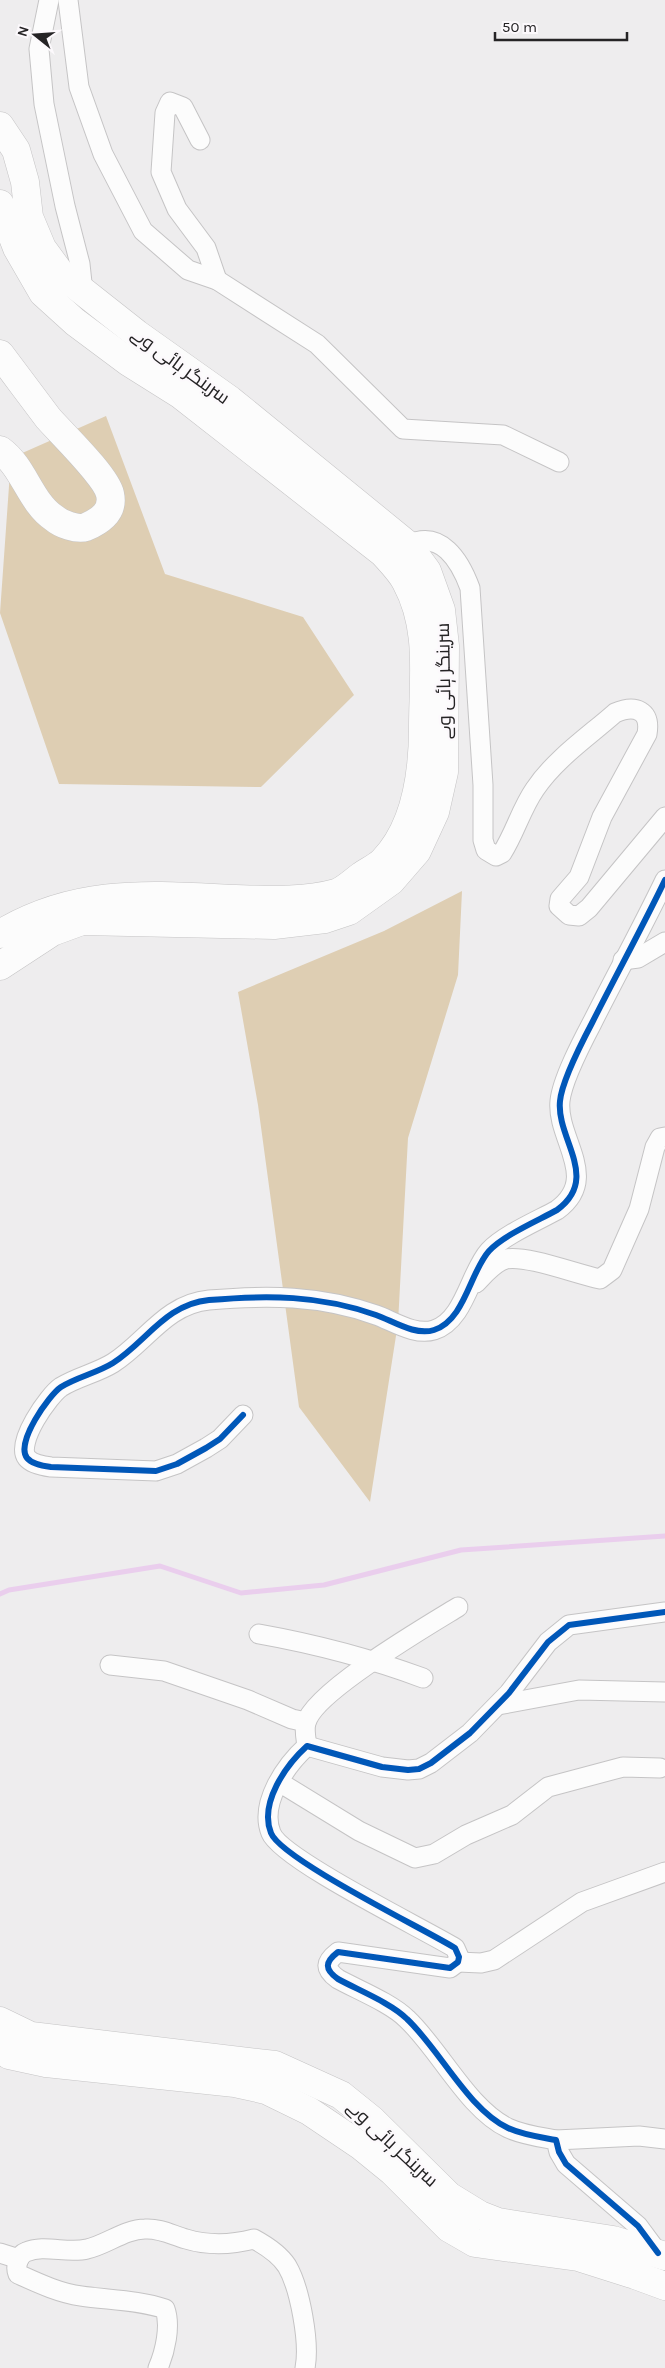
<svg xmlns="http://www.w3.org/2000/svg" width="665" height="2368" viewBox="0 0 665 2368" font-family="Karla,Cairo,sans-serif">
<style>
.forest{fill:#deceb3}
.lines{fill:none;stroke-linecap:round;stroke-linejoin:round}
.stream{stroke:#eaceed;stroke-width:5}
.minor-casing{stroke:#c5c4c5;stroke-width:21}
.secondary-casing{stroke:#c5c4c5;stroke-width:29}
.trunk-casing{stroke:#c5c4c5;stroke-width:29}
.minor{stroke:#fcfcfc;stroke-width:19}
.secondary{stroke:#fcfcfc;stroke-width:28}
.trunk{stroke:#fcfcfc;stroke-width:28}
.cycleway-casing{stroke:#fcf9fc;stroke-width:9}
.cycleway{stroke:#0057b8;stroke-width:6}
.labels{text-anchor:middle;stroke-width:5;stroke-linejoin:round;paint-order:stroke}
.street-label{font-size:19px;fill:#252425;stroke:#fcf9fc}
</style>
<rect width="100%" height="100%" fill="#eeedee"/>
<!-- forest -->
<g class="forest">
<path d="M106,416L165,574L303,617L354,695L261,787L59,784L0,613L11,458Z"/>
<path d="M462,891L458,975L408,1138L398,1323L370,1502L299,1407L258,1105L238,992L384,931Z"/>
</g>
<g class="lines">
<!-- stream -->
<path class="stream" d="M0,1594L9,1590L160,1566L241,1593L324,1585L461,1550L665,1536"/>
<!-- minor casing -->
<g class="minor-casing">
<g id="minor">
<path d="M49,0L39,49L44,104L65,206L80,264L83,292"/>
<path d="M68,0L79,87L103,154L143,231L188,270L217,280L317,344L403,429L503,435L559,462"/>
<path d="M200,140L183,107L170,102L165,113L161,172L177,209L206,248L217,280"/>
<path d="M408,545C441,529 460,561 470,588L483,785V840L486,850L496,856L502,853C515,833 521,809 535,789C555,759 589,736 615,713C636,704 651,711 647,734L602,817L579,877L560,899L559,906L569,915L579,916L589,908L665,817"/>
<path d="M623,960L638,958L665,942"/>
<path d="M476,1283C484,1275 494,1262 506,1259C527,1255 576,1274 600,1279L612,1270L639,1209L655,1147L660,1138L665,1137"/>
<path d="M243,1415L220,1439L206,1448L177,1464L156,1471L51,1467C43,1466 32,1464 27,1458C15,1443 49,1395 61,1387C77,1377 97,1373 113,1363C146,1342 166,1304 209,1300C267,1295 320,1295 376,1315C393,1321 415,1336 434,1330C465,1320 470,1272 489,1251C504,1235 537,1221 557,1210C601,1178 556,1139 560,1101C562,1080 582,1042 592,1023C616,975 642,928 665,880"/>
<path d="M259,1634C315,1644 369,1658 423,1678"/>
<path d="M110,1665L164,1671L248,1700L292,1719L306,1722"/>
<path d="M498,1705L579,1690L665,1692"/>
<path d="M307,1746C306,1738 304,1730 306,1723C314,1692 427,1626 458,1607"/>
<path d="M279,1782L359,1831L415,1858L434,1854L466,1835L512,1815L548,1787L623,1767L660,1768"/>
<path d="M458,1962L481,1963L494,1960L582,1902L665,1872"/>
<path d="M556,2140L639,2136L665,2139"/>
<path d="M0,2253L19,2259"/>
<path d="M658,2253L638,2226L566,2164L559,2152L556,2140C540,2137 523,2135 508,2128C468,2109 440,2050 407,2019C391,2003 358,1990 338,1979C324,1969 325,1962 338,1952L450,1968L458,1962L459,1957L455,1948C424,1929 281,1859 271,1833C259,1803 286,1765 307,1746L382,1767L408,1770L419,1769L431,1763L470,1733L509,1693L548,1642L569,1625L665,1612"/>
<path d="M158,2368C165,2352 171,2326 165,2309C139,2300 108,2300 81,2296C59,2293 38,2283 18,2274C15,2267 18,2255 26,2252C44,2244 68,2254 87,2249C106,2245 125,2229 145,2229C160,2228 172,2235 186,2239C209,2246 231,2245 254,2239C265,2245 280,2255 287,2266C300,2288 310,2343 305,2368"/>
</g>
</g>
<!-- secondary casing -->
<g class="secondary-casing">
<path id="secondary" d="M0,354C16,375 32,397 48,418C62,434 106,476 110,494C114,512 100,521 86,527C77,530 61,524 54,518C30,502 24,467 0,450"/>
</g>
<!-- trunk casing -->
<g class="trunk-casing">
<g id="trunk">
<path d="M0,126L16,150L25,182L29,217L42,248L61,274L137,334L230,400L408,545L427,571L441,610L445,646L444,772L435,812L417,851L391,881L349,911L325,919L274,925L82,921L52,932L0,966"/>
<path d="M0,204L17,248L43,293L75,322L130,363L181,395L383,553C391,562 401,572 406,582C431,628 423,677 423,727C423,772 416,827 383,861C377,867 368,871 361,876C354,881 345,890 336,893C304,902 268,900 235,899C149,895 77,888 0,934"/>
<path d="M0,2021L31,2036L275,2065L341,2095L372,2120L449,2196L480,2215L498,2222L613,2240L665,2256"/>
<path d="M0,2049L9,2055L46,2063L235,2083L266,2090L309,2111L361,2146L393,2172L449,2228L475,2243L578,2257L635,2275L665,2286"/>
</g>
</g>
<!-- minor -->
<use href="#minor" class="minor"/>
<!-- secondary -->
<use href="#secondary" class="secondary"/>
<!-- trunk -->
<use href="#trunk" class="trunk"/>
<!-- cycleway casing -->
<g class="cycleway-casing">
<g id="cycleway">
<path d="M243,1415L220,1439L206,1448L177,1464L156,1471L51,1467C43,1466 32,1464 27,1458C15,1443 49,1395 61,1387C77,1377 97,1373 113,1363C146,1342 166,1304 209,1300C267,1295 320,1295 376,1315C393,1321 415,1336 434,1330C465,1320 470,1272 489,1251C504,1235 537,1221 557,1210C601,1178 556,1139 560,1101C562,1080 582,1042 592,1023C616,975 642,928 665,880"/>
<path d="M658,2253L638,2226L566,2164L559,2152L556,2140C540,2137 523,2135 508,2128C468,2109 440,2050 407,2019C391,2003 358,1990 338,1979C324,1969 325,1962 338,1952L450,1968L458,1962L459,1957L455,1948C424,1929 281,1859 271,1833C259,1803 286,1765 307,1746L382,1767L408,1770L419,1769L431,1763L470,1733L509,1693L548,1642L569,1625L665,1612"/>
</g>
</g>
<!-- cycleway -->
<use href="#cycleway" class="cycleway"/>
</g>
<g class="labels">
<!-- street labels -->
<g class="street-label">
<text transform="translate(181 365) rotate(36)" y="7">سرینگر ہائی وے</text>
<text transform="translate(443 681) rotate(-91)" y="7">سرینگر ہائی وے</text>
<text transform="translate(393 2143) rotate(43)" y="7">سرینگر ہائی وے</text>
</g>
</g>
<!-- north arrow -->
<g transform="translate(35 35) rotate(287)" stroke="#fcf9fc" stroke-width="4" paint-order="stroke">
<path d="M0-4L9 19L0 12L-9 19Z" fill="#252425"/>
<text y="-8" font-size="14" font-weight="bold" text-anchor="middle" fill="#252425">N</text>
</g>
<!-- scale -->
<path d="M495 32v8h132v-8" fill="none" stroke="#252425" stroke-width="2.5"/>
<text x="502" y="32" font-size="15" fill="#252425" stroke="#fcf9fc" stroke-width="4" paint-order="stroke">50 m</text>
</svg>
